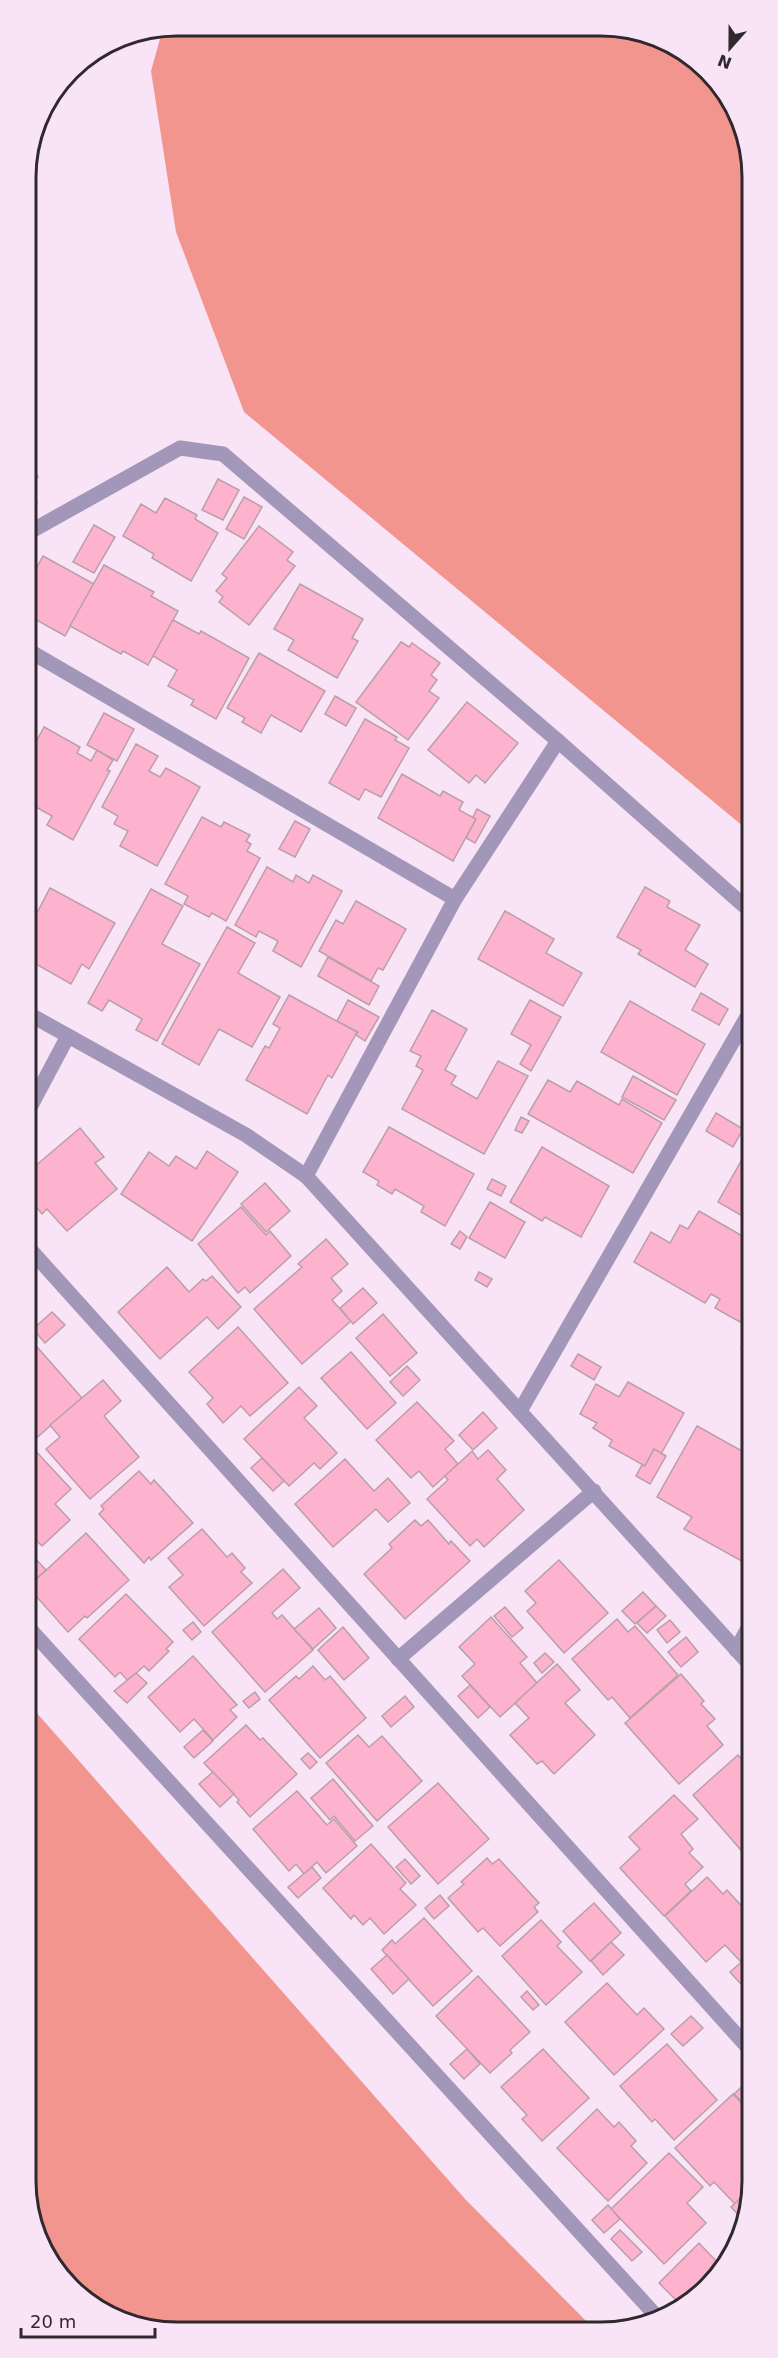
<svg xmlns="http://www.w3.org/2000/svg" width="778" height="2358" viewBox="0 0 778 2358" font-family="'DejaVu Sans',sans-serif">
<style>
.forest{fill:#f2958f}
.building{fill:#fdb3cd;stroke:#ba9fa8;stroke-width:1.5}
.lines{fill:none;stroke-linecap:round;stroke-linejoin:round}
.minor{stroke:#a397b9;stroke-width:15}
.rim{fill:none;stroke:#30282f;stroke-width:3}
</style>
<rect width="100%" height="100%" fill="#f9e4f7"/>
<!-- forest -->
<g class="forest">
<path d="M177,26L631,28L708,70L750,148V832L244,412L176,232L151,71L163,28Z"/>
<path d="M28,1703L466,2200L595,2330H148L70,2288L28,2210Z"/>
</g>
<!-- building -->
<g class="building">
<path d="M26,456L38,477L26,483L37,503L26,509Z"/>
<path d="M218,479L239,490L223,520L202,510Z"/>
<path d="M244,497L262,507L244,539L226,529Z"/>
<path d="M165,498L197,515L195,519L218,533L191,581L152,558L154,554L123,536L141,504L156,513Z"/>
<path d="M94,525L115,537L94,573L73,562Z"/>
<path d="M259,526L293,552L287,560L295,566L249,625L219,602L223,597L216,591L227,578L222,574Z"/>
<path d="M43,556L94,584L65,636L26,614V576L31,578Z"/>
<path d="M104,565L154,592L151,596L178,611L148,665L123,651L121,654L70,626Z"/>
<path d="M300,584L363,619L352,638L358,641L337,678L288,650L294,640L274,629Z"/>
<path d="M173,620L199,634L201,631L249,658L216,719L191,705L194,700L168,686L177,670L153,656Z"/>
<path d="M401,642L409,647L412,643L440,663L431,675L437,680L429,691L439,698L408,740L356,702Z"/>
<path d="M259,653L325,691L301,732L271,715L261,733L242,722L245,718L227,708Z"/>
<path d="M335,696L356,708L346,726L325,714Z"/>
<path d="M467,702L518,743L485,783L476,775L469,783L428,750Z"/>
<path d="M104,713L134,729L117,761L87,745Z"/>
<path d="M365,719L397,737L395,740L409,748L381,797L365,789L359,800L329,783Z"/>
<path d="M44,727L80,747L77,753L91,761L97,750L113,760L107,770L110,771L73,840L47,825L52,816L27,802V759Z"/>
<path d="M136,744L158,756L149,771L160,777L166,768L200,787L157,866L120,846L128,831L114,824L118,816L102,807Z"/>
<path d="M402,774L440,796L443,791L463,802L459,810L476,819L453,861L378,818Z"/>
<path d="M477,809L490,816L475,843L466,838L476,819L473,817Z"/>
<path d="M202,817L221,827L224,822L250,835L246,841L251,844L247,851L260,858L226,921L212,913L209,917L184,904L188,896L165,884Z"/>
<path d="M295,821L310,829L295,857L279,849Z"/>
<path d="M267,867L293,882L296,875L309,883L313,875L342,891L301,967L273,951L278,941L259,931L256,937L235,925Z"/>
<path d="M645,887L670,901L667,907L700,925L685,950L708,964L695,987L638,954L641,950L617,937Z"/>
<path d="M50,888L115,923L89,969L82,964L71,984L27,959L31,948L27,945V932Z"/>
<path d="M151,889L183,906L162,944L200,964L157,1041L136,1030L142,1019L109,1000L102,1011L88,1003Z"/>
<path d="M356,901L406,929L383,970L378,968L371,981L319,951L336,920L343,924Z"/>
<path d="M505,911L554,939L546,953L582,973L563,1006L478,959Z"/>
<path d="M227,927L255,943L238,973L280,997L252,1047L219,1029L199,1065L162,1044Z"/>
<path d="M328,957L379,986L369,1005L318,976Z"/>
<path d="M701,993L728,1009L719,1025L692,1010Z"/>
<path d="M289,995L357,1032L332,1078L328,1075L307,1114L246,1080L265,1046L269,1048L280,1028L273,1024Z"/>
<path d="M348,1000L379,1017L365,1041L356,1035L358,1032L337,1021Z"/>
<path d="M530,1000L561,1017L531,1071L520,1064L531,1045L511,1034Z"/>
<path d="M630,1001L705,1044L677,1095L601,1052Z"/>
<path d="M432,1010L467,1029L445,1070L456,1076L451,1084L477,1099L498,1061L528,1076L484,1154L402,1109L423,1070L416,1066L421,1056L410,1051Z"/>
<path d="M633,1076L676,1100L664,1120L622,1097Z"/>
<path d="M548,1080L570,1092L577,1081L619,1105L622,1099L662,1123L633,1173L528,1114Z"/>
<path d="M716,1113L743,1129L733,1147L706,1131Z"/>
<path d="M521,1117L529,1121L522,1133L515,1130Z"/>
<path d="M389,1127L474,1174L445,1226L421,1212L424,1206L395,1189L392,1194L377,1185L379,1181L363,1172Z"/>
<path d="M80,1128L104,1157L95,1163L117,1189L67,1231L47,1209L42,1214L28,1197L35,1193L27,1184V1173Z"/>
<path d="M542,1147L609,1186L581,1237L545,1217L542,1221L510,1202Z"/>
<path d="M749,1147L751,1148V1221L718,1202Z"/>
<path d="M207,1151L238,1172L192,1241L121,1194L149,1152L169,1166L176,1156L196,1169Z"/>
<path d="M492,1179L506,1186L501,1196L487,1189Z"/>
<path d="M265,1183L290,1211L266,1232L241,1204Z"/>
<path d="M490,1202L525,1222L505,1258L469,1238Z"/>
<path d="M241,1207L266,1235L270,1231L291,1256L250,1293L245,1287L238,1293L198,1244Z"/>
<path d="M699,1211L751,1241V1302L740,1322L715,1308L720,1299L711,1294L705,1303L634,1262L651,1232L670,1243L680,1225L688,1229Z"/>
<path d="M460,1231L467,1237L460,1249L451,1244Z"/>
<path d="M326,1239L348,1264L331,1278L342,1291L332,1300L351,1321L302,1364L254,1309L302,1267L298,1264Z"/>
<path d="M167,1267L189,1292L203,1279L206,1281L212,1276L241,1307L218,1329L207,1317L160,1359L118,1312Z"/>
<path d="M479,1272L492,1279L487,1287L475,1280Z"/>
<path d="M363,1288L377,1303L353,1324L340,1308Z"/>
<path d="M52,1312L65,1325L45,1343L33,1329Z"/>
<path d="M383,1314L417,1353L390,1376L356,1338Z"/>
<path d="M238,1327L288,1383L250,1416L241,1406L223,1423L207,1404L213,1398L189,1372Z"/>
<path d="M751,1330V1354L741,1349Z"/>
<path d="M30,1339L82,1398L33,1441L27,1435V1341Z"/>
<path d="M351,1352L396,1403L367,1429L321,1378Z"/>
<path d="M578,1354L601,1367L594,1380L571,1366Z"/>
<path d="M407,1366L420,1380L403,1396L390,1382Z"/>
<path d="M103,1380L121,1401L104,1416L139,1457L90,1499L46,1449L60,1437L50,1425Z"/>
<path d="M628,1382L684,1413L661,1454L654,1449L645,1466L609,1446L612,1440L593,1428L597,1423L580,1414L596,1384L619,1397Z"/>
<path d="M299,1387L317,1406L304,1418L337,1453L320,1469L314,1463L289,1486L244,1439Z"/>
<path d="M417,1402L454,1441L445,1449L458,1464L433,1487L419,1471L411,1478L376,1440Z"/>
<path d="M483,1412L497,1428L473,1450L459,1435Z"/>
<path d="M697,1426L751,1456L749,1462L751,1463V1557L747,1564L684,1529L692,1517L657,1497Z"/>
<path d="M30,1445L71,1489L55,1504L70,1520L42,1546L37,1541L28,1551L27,1448Z"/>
<path d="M654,1449L666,1456L650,1484L636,1476L642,1465L645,1466Z"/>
<path d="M488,1450L506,1470L497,1479L524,1510L484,1547L477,1539L470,1546L427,1499L448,1480L445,1476L472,1451L478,1459Z"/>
<path d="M262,1458L284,1481L273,1491L251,1468Z"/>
<path d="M345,1459L374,1491L388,1478L410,1503L388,1522L376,1509L333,1547L295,1504Z"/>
<path d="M139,1471L151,1484L154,1480L193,1523L151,1560L149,1557L144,1563L99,1514L104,1509L101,1506Z"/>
<path d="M415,1520L421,1526L428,1520L449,1544L451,1541L470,1561L405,1619L364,1574L392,1548L389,1544Z"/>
<path d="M202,1529L227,1557L232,1553L245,1568L241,1572L252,1583L204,1626L169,1587L183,1575L168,1558Z"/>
<path d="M86,1533L129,1580L87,1618L85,1616L68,1632L28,1587Z"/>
<path d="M32,1555L46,1570L28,1586V1559Z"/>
<path d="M559,1560L608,1613L564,1653L527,1611L536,1603L525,1591Z"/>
<path d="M283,1569L300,1588L272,1613L277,1619L282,1615L313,1650L265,1692L212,1632Z"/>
<path d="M643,1592L656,1606L635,1624L622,1611Z"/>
<path d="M126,1594L173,1642L166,1649L169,1651L149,1671L144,1666L128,1681L120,1672L115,1677L79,1639Z"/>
<path d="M656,1606L666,1616L647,1633L637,1623Z"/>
<path d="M505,1607L523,1628L512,1637L494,1616Z"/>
<path d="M319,1608L336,1628L313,1649L294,1629Z"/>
<path d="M491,1617L527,1657L520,1663L537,1683L500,1717L462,1676L475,1664L459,1647Z"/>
<path d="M617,1619L628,1632L635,1626L678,1675L630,1718L612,1697L608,1700L572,1659Z"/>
<path d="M670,1620L680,1632L667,1643L657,1630Z"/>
<path d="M193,1622L201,1632L192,1640L183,1630Z"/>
<path d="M343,1627L369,1658L344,1680L318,1650Z"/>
<path d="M686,1637L698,1652L681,1667L668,1652Z"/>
<path d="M545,1653L554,1662L542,1673L534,1663Z"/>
<path d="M193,1656L237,1705L230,1710L237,1717L213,1740L194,1719L180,1732L148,1697Z"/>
<path d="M557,1664L580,1690L565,1703L595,1735L554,1774L542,1761L537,1764L510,1735L529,1718L515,1703Z"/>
<path d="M313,1666L325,1680L330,1676L366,1718L320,1758L269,1700L296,1676L299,1679Z"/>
<path d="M136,1673L147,1683L127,1703L114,1691Z"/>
<path d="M681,1674L704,1701L701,1704L715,1719L707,1726L723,1745L679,1784L625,1723Z"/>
<path d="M470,1685L490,1707L478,1718L458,1696Z"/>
<path d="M255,1692L260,1699L249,1708L243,1701Z"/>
<path d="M405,1696L414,1707L391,1727L382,1716Z"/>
<path d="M246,1725L260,1740L263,1738L297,1774L250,1817L237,1802L239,1800L204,1763Z"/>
<path d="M203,1730L213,1741L194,1758L184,1747Z"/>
<path d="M358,1735L369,1747L382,1736L422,1781L377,1821L326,1763Z"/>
<path d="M308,1753L317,1762L310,1769L301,1759Z"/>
<path d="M738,1755L752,1771V1839L740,1849L693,1795Z"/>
<path d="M213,1772L234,1794L220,1807L199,1784Z"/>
<path d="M333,1779L373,1826L355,1841L334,1816L330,1820L311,1798Z"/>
<path d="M438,1783L489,1839L438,1884L388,1827Z"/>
<path d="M297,1791L327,1825L334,1819L357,1846L326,1873L317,1862L304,1874L296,1864L289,1871L253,1829Z"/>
<path d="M674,1795L698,1819L681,1834L693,1849L689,1853L703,1867L685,1884L691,1891L664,1916L620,1868L640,1849L629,1837Z"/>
<path d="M752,1839V1863L740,1849Z"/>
<path d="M371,1844L406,1883L400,1889L416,1905L384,1934L370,1918L363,1925L354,1915L351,1919L323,1888Z"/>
<path d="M487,1858L492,1864L499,1859L539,1903L534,1907L538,1912L500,1946L483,1928L478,1932L448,1898L464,1884L461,1882Z"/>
<path d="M405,1859L420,1876L411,1884L396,1867Z"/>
<path d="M312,1867L321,1878L298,1898L288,1887Z"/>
<path d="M707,1877L723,1894L727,1890L748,1913L744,1917L752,1925V1952L741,1962L725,1945L706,1962L665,1916Z"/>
<path d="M440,1895L449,1906L434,1919L425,1908Z"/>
<path d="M594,1903L621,1933L590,1961L563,1931Z"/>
<path d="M424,1918L472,1971L433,2006L382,1950L392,1940L395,1944Z"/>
<path d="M541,1920L561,1942L557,1946L582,1972L546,2005L502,1956Z"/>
<path d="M611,1942L624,1955L603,1975L591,1961Z"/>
<path d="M752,1953V1996L730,1972Z"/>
<path d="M387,1955L409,1979L393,1994L371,1969Z"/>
<path d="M478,1976L530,2032L510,2050L512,2053L490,2073L436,2016Z"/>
<path d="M607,1983L637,2015L644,2008L664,2029L614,2075L565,2022Z"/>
<path d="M527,1991L539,2005L533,2010L521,1997Z"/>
<path d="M691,2016L703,2028L683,2046L671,2034Z"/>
<path d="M667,2044L717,2100L674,2140L655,2119L652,2122L620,2086Z"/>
<path d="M467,2049L480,2064L464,2079L450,2064Z"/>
<path d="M543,2049L589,2098L542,2141L522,2119L527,2115L501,2087Z"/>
<path d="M749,2080L752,2084V2100L746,2106L734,2094Z"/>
<path d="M733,2094L752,2114V2119L749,2122L752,2125V2187L735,2204L714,2182L710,2186L675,2148Z"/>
<path d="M597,2109L614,2127L619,2122L636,2141L631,2146L647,2163L608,2201L557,2148Z"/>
<path d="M669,2153L703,2187L687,2203L706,2223L664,2264L611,2209Z"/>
<path d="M752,2187V2190L745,2222L731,2207Z"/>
<path d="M608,2205L620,2219L604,2233L592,2220Z"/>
<path d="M620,2230L642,2252L632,2261L611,2239Z"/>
<path d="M699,2243L723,2268L715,2281L683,2307L659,2283Z"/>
</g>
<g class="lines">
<!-- minor -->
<g class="minor">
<path d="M26,534L180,448L223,454L558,741L751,912"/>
<path d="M26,649L455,899"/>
<path d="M27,1013L246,1135L306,1176L752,1667"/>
<path d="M27,1113L68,1036"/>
<path d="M306,1176L455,899L558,741"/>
<path d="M27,1246L752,2052"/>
<path d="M520,1411L751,1010"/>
<path d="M28,1627L659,2319"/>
<path d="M736,1650L751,1623"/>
<path d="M398,1659L594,1491"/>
</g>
</g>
<!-- crop -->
<path d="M0 0H778V2358H0ZM177 36H601A141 141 0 0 1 742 177V2181A141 141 0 0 1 601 2322H177A141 141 0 0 1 36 2181V177A141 141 0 0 1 177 36Z" fill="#f9e4f7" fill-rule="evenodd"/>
<path class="rim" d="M177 36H601A141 141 0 0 1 742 177V2181A141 141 0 0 1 601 2322H177A141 141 0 0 1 36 2181V177A141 141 0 0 1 177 36Z"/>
<!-- north arrow -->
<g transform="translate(730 48) rotate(201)" stroke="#f9e4f7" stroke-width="4.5" paint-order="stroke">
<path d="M0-4.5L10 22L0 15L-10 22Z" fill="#30282f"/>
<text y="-9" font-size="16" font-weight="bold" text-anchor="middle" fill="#30282f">N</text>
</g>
<!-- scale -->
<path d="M21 2328v9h134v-9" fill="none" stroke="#30282f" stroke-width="3"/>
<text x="30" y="2328" font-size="18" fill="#30282f" stroke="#f9e4f7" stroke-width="4.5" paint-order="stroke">20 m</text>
</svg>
